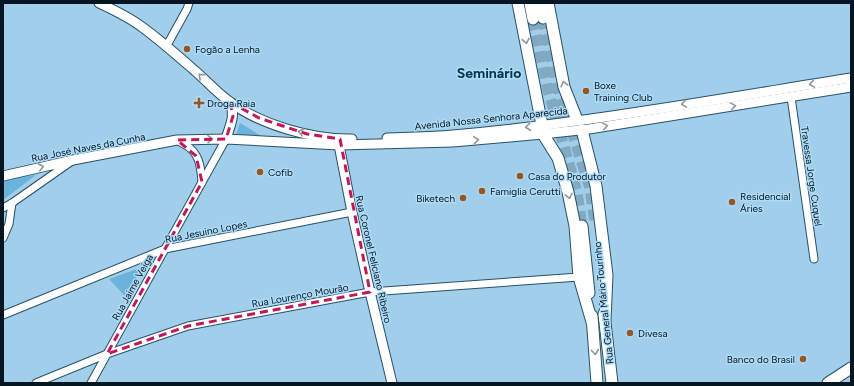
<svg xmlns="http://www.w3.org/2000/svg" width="854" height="386" viewBox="0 0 854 386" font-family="Figtree,sans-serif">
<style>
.green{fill:#6cb3dc}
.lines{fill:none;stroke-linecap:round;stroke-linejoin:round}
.primary-tunnel{stroke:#82a9c2;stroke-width:11;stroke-dasharray:11 5.5;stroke-linecap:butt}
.street-casing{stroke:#275168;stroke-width:9}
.secondary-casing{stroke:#275168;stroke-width:11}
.primary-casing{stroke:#275168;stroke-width:13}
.street{stroke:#fff;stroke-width:7}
.secondary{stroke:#fff;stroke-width:9}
.primary{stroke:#fff;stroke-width:11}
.oneway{stroke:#8e969b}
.marked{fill:none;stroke:#c2185b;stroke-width:3;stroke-dasharray:8 5;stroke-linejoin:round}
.poi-dot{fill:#975621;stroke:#aedbf7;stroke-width:1.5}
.labels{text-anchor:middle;stroke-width:3;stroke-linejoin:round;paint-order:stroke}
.poi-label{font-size:10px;fill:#051620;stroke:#aedbf7;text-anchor:start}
.street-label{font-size:10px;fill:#051620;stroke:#aedbf7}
.district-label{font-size:14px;font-weight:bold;fill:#06344a;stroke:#aedbf7}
</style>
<rect width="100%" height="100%" fill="#a1ceea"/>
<!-- green -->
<g class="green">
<path d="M240,123L263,137L236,135Z"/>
<path d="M36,175L3,200V179Z"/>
<path d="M142,267L125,296L109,279Z"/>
</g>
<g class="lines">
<!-- primary-tunnel -->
<g class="primary-tunnel">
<path d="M543,18L558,88L590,188L595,223"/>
<path d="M533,19L548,90L577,192L582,226"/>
</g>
<!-- street casing -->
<g class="street-casing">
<g id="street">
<path d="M166,47L187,9L189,3"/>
<path d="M791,97L814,259"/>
<path d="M177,140C181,143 187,145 191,149C200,157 201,170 202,182"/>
<path d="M3,208L12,203L72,161"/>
<path d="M3,238L9,224L12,203"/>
<path d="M3,315L165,249L352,212"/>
<path d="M36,383L107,354L188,326L370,292L579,277"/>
<path d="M91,383L165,249L226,139"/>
</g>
</g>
<!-- secondary casing -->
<g class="secondary-casing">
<g id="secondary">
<path d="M99,3C114,10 129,17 142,27C160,40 177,55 194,70C206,80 217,93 230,102C261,125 314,140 352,139"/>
<path d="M387,138C409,137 431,137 453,135C587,123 719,99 851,78"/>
<path d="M226,139C230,125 236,116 230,102"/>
<path d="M339,141V145L352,212L370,292L392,383"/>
<path d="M3,176L73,160L177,140L226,139L339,145L453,142L543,134L589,129L851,87"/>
</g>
</g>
<!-- primary casing -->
<g class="primary-casing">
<g id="primary">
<path d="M518,3L542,125"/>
<path d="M530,3L533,19"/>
<path d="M540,3L543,18"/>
<path d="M548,3L564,87L577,120"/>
<path d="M582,130L596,186L607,275L605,320"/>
<path d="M543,134L558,158L568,192L575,226L579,277L592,322"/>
<path d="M582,226L589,293"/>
<path d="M604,314L612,383"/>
<path d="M592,316L597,383"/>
<path d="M828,383L851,368"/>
</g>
</g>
<!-- street -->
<use href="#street" class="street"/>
<!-- secondary -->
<use href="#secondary" class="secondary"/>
<!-- primary -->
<use href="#primary" class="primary"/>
</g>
<!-- one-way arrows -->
<defs><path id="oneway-chevron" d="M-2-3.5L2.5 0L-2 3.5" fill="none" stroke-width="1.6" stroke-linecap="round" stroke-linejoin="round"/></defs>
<g class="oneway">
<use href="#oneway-chevron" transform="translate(526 41) rotate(79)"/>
<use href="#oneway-chevron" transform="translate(201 76) rotate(-138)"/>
<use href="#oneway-chevron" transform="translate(564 84) rotate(-104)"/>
<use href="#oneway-chevron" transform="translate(812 84) rotate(171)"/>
<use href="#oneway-chevron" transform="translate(684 104) rotate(171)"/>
<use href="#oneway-chevron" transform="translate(733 106) rotate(-9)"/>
<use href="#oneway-chevron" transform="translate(605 126) rotate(-9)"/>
<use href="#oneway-chevron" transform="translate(528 127) rotate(174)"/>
<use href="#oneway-chevron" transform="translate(301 132) rotate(-166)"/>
<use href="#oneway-chevron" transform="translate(210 139) rotate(-1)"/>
<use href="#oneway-chevron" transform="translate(476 140) rotate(-5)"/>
<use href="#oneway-chevron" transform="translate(41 167) rotate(-12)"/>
<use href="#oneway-chevron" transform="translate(569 196) rotate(78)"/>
<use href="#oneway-chevron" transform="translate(595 352) rotate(85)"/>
</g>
<!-- marked area -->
<path class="marked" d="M230,102L259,118L307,134L340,139L370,292L188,326L107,354L202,182L196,156L177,140L226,139L233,116Z"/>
<!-- markers -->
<g class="poi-dot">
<circle cx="187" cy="49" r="4"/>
<circle cx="586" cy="91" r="4"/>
<path d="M197 97h4v4h4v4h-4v4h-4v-4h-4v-4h4z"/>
<circle cx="260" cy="172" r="4"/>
<circle cx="520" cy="176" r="4"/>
<circle cx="482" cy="191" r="4"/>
<circle cx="463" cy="198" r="4"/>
<circle cx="732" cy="202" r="4"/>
<circle cx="630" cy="333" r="4"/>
<circle cx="803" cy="359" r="4"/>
</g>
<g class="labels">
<!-- poi labels -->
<g class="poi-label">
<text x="195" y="53">Fogão a Lenha</text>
<text x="594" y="89">Boxe<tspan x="594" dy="12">Training Club</tspan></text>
<text x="207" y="107">Droga Raia</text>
<text x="268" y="176">Cofib</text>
<text x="528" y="180">Casa do Produtor</text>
<text x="490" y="195">Famiglia Cerutti</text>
<text x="740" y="200">Residencial<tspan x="740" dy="12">Áries</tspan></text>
<text x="455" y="202" text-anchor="end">Biketech</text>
<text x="638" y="337">Divesa</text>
<text x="795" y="363" text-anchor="end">Banco do Brasil</text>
</g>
<!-- street labels -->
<g class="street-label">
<text transform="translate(491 118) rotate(-6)" y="4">Avenida Nossa Senhora Aparecida</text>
<text transform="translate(88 147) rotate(-11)" y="4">Rua José Naves da Cunha</text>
<text transform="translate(812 176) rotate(82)" y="4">Travessa Jorge Cuquel</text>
<text transform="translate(206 231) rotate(-11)" y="4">Rua Jesuino Lopes</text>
<text transform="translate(374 259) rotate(77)" y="4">Rua Coronel Feliciano Ribeiro</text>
<text transform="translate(132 287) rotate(-61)" y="4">Rua Jaime Veiga</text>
<text transform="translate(300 295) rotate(-10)" y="4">Rua Lourenço Mourão</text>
<text transform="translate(603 303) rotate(-96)" y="4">Rua General Mário Tourinho</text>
</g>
<!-- district labels -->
<g class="district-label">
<text x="489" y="78">Seminário</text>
</g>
</g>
<!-- border -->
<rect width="854" height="386" fill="none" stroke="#051620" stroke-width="8"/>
</svg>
